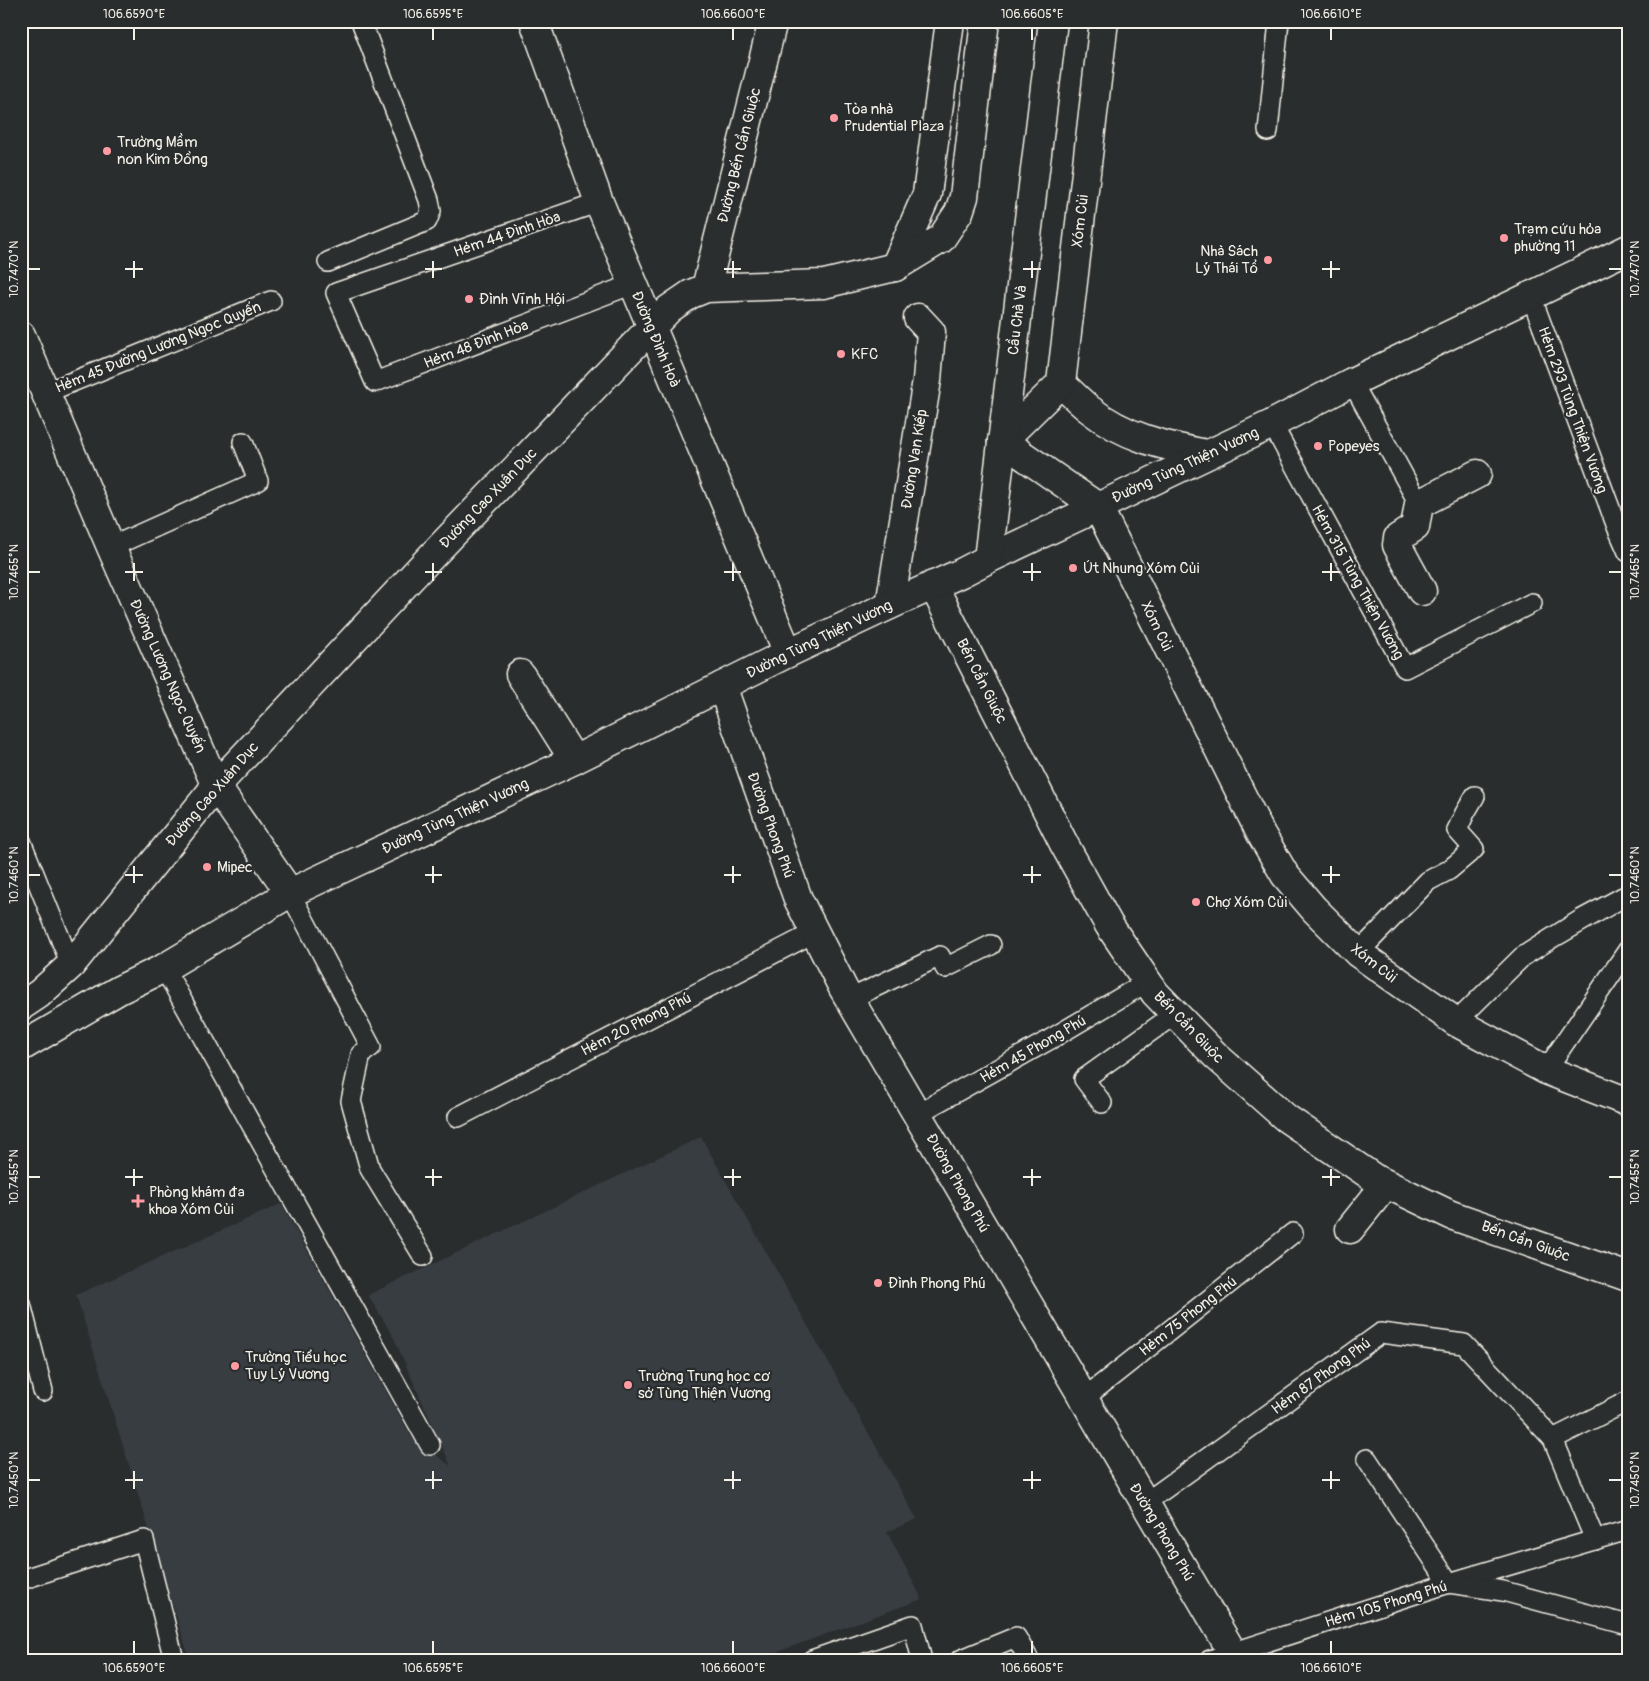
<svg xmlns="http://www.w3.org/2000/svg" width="1649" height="1681" viewBox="0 0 1649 1681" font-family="Pangolin,sans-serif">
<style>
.built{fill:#393d43}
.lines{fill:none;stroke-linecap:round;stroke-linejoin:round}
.service-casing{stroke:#f4f1e8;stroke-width:22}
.minor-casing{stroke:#f4f1e8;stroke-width:31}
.tertiary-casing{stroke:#f4f1e8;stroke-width:31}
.secondary-casing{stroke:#f4f1e8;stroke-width:31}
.primary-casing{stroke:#f4f1e8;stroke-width:31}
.service{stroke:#2a2d2e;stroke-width:19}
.minor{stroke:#2a2d2e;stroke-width:28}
.tertiary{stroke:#2a2d2e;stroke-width:28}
.secondary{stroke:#2a2d2e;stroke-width:28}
.primary{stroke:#2a2d2e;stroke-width:28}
.ticks{fill:none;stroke:#f4f1e8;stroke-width:2}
.poi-dot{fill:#ff9aa2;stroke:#2a2d2e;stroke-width:2}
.labels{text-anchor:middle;stroke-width:4.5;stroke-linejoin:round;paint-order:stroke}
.poi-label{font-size:15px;fill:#f4f1e8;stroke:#2a2d2e;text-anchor:start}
.street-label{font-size:15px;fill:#f4f1e8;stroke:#2a2d2e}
.neatline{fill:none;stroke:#f4f1e8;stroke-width:2}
.ticks-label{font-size:12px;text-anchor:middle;fill:#f4f1e8}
</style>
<rect width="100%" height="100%" fill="#2a2d2e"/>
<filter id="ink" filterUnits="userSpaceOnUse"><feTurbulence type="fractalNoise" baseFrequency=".02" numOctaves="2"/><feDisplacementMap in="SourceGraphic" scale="10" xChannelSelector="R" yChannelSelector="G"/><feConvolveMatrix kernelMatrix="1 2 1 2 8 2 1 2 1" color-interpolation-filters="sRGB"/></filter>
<g filter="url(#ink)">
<!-- built -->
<path class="built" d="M701,1137L917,1519L887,1532L922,1599L755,1660H190L76,1295L281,1204L411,1436L451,1466L392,1334L368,1295Z"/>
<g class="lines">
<!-- service casing -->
<g class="service-casing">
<g id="service">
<path d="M1268,131L1279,21"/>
<path d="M599,202L336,293L375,382L633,284"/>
<path d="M328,262L427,221L431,211L429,200L361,21"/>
<path d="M1531,296L1617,527L1628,552"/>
<path d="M1352,382L1419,504"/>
<path d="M45,393L271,301"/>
<path d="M1272,424L1405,668L1532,603"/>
<path d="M111,547L258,481L243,442"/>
<path d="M21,841L71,965"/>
<path d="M290,893L371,1047L361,1054L351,1101L370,1169L423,1256"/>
<path d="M1358,953L1428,881L1449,870L1474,849L1457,830L1465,813L1475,796"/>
<path d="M164,968L430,1445"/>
<path d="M850,999L940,956L945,968L991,945"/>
<path d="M1456,1022L1522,957L1582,919L1623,897L1558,935"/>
<path d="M1546,1070L1628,950"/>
<path d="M1102,1103L1084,1079L1175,1014"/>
<path d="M917,1114L1049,1040L1147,982"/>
<path d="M458,1117L815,932"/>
<path d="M21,1304L43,1391"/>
<path d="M1083,1399L1293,1233"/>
<path d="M1553,1439L1628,1401"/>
<path d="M1367,1459L1449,1583L1628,1530"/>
<path d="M1145,1503L1381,1333L1464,1344L1553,1439L1595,1540"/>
<path d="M21,1580L144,1540L174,1660"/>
<path d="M812,1660L913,1625L922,1660"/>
<path d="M960,1660L1016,1637L1029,1660"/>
<path d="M1210,1660L1449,1583L1503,1591L1628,1625"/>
</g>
</g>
<!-- minor casing -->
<g class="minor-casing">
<g id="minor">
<path d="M895,267L927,194L950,21"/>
<path d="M706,288L773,21"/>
<path d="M652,328L788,653"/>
<path d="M21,335L111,547L216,786L290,893"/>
<path d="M933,585L1064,844L1109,925L1155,993L1216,1056L1286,1118L1374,1178L1451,1215L1628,1277"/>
<path d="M1422,591L1397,545L1398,538L1415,527L1419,504L1477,474"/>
<path d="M890,605L927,380L931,332L918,318"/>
<path d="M520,674L574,760"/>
<path d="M722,686L798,899L843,988L1237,1660"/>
<path d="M1350,1229L1386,1184"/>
</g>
</g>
<!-- tertiary casing -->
<g class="tertiary-casing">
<g id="tertiary">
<path d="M534,21L599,202L652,328"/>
<path d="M1061,383C1070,392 1079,401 1089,409C1124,437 1164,446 1207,454"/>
<path d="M1002,441L1061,383L1104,21"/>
<path d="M1098,507L1272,424L1352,382L1628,249"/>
</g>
</g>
<!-- secondary casing -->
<g class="secondary-casing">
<g id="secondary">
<path d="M1002,441L1098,507L1261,834L1285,875L1314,909L1358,953L1456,1022L1546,1070L1628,1102"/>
<path d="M988,559L1098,507"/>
</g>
</g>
<!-- primary casing -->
<g class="primary-casing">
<g id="primary">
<path d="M21,1006L39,994L71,965L216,786L426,562L669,309L691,294L706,288L824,284L895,267L941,239L959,212L964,197L985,21"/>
<path d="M21,1047L119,990L164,968L290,893L574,760L788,653L890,605L961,573L988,559L1053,21"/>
</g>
</g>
<!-- service -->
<use href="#service" class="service"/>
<!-- minor -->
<use href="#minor" class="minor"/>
<!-- tertiary -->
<use href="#tertiary" class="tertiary"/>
<!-- secondary -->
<use href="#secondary" class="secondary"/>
<!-- primary -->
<use href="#primary" class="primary"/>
</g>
</g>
<!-- ticks -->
<path class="ticks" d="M134,28V40M433,28V40M733,28V40M1032,28V40M1331,28V40M134,261V278M433,261V278M733,261V278M1032,261V278M1331,261V278M28,269H40M125,269H143M425,269H442M724,269H741M1023,269H1041M1322,269H1340M1609,269H1622M134,563V581M433,563V581M733,563V581M1032,563V581M1331,563V581M28,572H40M125,572H143M425,572H442M724,572H741M1023,572H1041M1322,572H1340M1609,572H1622M134,866V883M433,866V883M733,866V883M1032,866V883M1331,866V883M28,875H40M125,875H143M425,875H442M724,875H741M1023,875H1041M1322,875H1340M1609,875H1622M134,1169V1186M433,1169V1186M733,1169V1186M1032,1169V1186M1331,1169V1186M28,1177H40M125,1177H143M425,1177H442M724,1177H741M1023,1177H1041M1322,1177H1340M1609,1177H1622M134,1471V1489M433,1471V1489M733,1471V1489M1032,1471V1489M1331,1471V1489M28,1480H40M125,1480H143M425,1480H442M724,1480H741M1023,1480H1041M1322,1480H1340M1609,1480H1622M134,1641V1654M433,1641V1654M733,1641V1654M1032,1641V1654M1331,1641V1654"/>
<!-- markers -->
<g class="poi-dot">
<circle cx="834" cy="118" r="5"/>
<circle cx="107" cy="151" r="5"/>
<circle cx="1504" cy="238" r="5"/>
<circle cx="1268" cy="260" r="5"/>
<circle cx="469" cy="299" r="5"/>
<circle cx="841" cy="354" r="5"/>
<circle cx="1318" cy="446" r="5"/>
<circle cx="1073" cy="568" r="5"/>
<circle cx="207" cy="867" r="5"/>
<circle cx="1196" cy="902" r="5"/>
<path d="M135.5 1193.5h5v5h5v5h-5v5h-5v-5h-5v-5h5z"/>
<circle cx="878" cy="1283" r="5"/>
<circle cx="235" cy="1366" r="5"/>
<circle cx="628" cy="1385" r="5"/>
</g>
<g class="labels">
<!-- poi labels -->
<g class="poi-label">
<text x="844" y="114">Tòa nhà<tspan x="844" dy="17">Prudential Plaza</tspan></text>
<text x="117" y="147">Trường Mầm<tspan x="117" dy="17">non Kim Đồng</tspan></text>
<text x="1514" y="234">Trạm cứu hỏa<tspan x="1514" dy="17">phường 11</tspan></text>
<text x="1258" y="256" text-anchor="end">Nhà Sách<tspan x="1258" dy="17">Lý Thái Tổ</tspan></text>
<text x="479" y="304">Đình Vĩnh Hội</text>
<text x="851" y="359">KFC</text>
<text x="1328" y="451">Popeyes</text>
<text x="1083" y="573">Út Nhung Xóm Củi</text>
<text x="217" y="872">Mipec</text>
<text x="1206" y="907">Chợ Xóm Củi</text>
<text x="149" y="1197">Phòng khám đa<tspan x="149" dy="17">khoa Xóm Củi</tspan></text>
<text x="888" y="1288">Đình Phong Phú</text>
<text x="245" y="1362">Trường Tiểu học<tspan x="245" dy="17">Tuy Lý Vương</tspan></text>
<text x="638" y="1381">Trường Trung học cơ<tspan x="638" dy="17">sở Tùng Thiện Vương</tspan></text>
</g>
<!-- street labels -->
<g class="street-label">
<text transform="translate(739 155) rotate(-76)" y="5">Đường Bến Cần Giuộc</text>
<text transform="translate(1080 221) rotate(-83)" y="5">Xóm Củi</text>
<text transform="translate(507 234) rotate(-19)" y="5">Hẻm 44 Đình Hòa</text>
<text transform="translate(1017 320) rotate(-83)" y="5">Cầu Chà Và</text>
<text transform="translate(656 339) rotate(67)" y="5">Đường Đình Hoà</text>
<text transform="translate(476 344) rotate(-21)" y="5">Hẻm 48 Đình Hòa</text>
<text transform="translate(158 347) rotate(-22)" y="5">Hẻm 45 Đường Lương Ngọc Quyến</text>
<text transform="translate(1573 410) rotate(70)" y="5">Hẻm 293 Tùng Thiện Vương</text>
<text transform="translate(914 459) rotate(-81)" y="5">Đường Vạn Kiếp</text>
<text transform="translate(1185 465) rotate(-25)" y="5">Đường Tùng Thiện Vương</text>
<text transform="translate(488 498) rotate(-46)" y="5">Đường Cao Xuân Dục</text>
<text transform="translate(1358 582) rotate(61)" y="5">Hẻm 315 Tùng Thiện Vương</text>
<text transform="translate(1157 626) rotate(64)" y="5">Xóm Củi</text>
<text transform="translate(819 639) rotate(-26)" y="5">Đường Tùng Thiện Vương</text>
<text transform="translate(168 676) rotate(66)" y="5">Đường Lương Ngọc Quyến</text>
<text transform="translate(982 681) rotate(63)" y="5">Bến Cần Giuộc</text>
<text transform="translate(212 794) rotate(-49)" y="5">Đường Cao Xuân Dục</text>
<text transform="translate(455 816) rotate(-25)" y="5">Đường Tùng Thiện Vương</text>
<text transform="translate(771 825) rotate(70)" y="5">Đường Phong Phú</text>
<text transform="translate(1374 963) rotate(38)" y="5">Xóm Củi</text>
<text transform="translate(636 1024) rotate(-27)" y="5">Hẻm 20 Phong Phú</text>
<text transform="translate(1189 1027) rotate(46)" y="5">Bến Cần Giuộc</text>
<text transform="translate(1033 1049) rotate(-30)" y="5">Hẻm 45 Phong Phú</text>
<text transform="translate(958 1183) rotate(60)" y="5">Đường Phong Phú</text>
<text transform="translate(1526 1241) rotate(20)" y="5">Bến Cần Giuộc</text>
<text transform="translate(1188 1316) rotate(-38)" y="5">Hẻm 75 Phong Phú</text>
<text transform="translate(1321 1376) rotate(-36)" y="5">Hẻm 87 Phong Phú</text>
<text transform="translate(1162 1532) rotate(59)" y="5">Đường Phong Phú</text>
<text transform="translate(1386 1604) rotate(-17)" y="5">Hẻm 105 Phong Phú</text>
</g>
</g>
<!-- margin -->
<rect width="1649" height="1681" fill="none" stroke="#2a2d2e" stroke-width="55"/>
<rect x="28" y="28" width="1594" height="1626" class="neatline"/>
<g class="ticks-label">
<text x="134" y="18">106.6590°E</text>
<text x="433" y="18">106.6595°E</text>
<text x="733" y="18">106.6600°E</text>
<text x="1032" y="18">106.6605°E</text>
<text x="1331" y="18">106.6610°E</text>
<text transform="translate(14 269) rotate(-90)" y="4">10.7470°N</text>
<text transform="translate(1635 269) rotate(-90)" y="4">10.7470°N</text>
<text transform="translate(14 572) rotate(-90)" y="4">10.7465°N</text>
<text transform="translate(1635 572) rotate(-90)" y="4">10.7465°N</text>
<text transform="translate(14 875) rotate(-90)" y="4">10.7460°N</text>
<text transform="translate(1635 875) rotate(-90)" y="4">10.7460°N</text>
<text transform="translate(14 1177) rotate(-90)" y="4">10.7455°N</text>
<text transform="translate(1635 1177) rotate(-90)" y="4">10.7455°N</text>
<text transform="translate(14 1480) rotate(-90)" y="4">10.7450°N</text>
<text transform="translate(1635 1480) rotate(-90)" y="4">10.7450°N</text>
<text x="134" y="1672">106.6590°E</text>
<text x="433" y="1672">106.6595°E</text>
<text x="733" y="1672">106.6600°E</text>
<text x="1032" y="1672">106.6605°E</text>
<text x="1331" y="1672">106.6610°E</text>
</g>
</svg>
